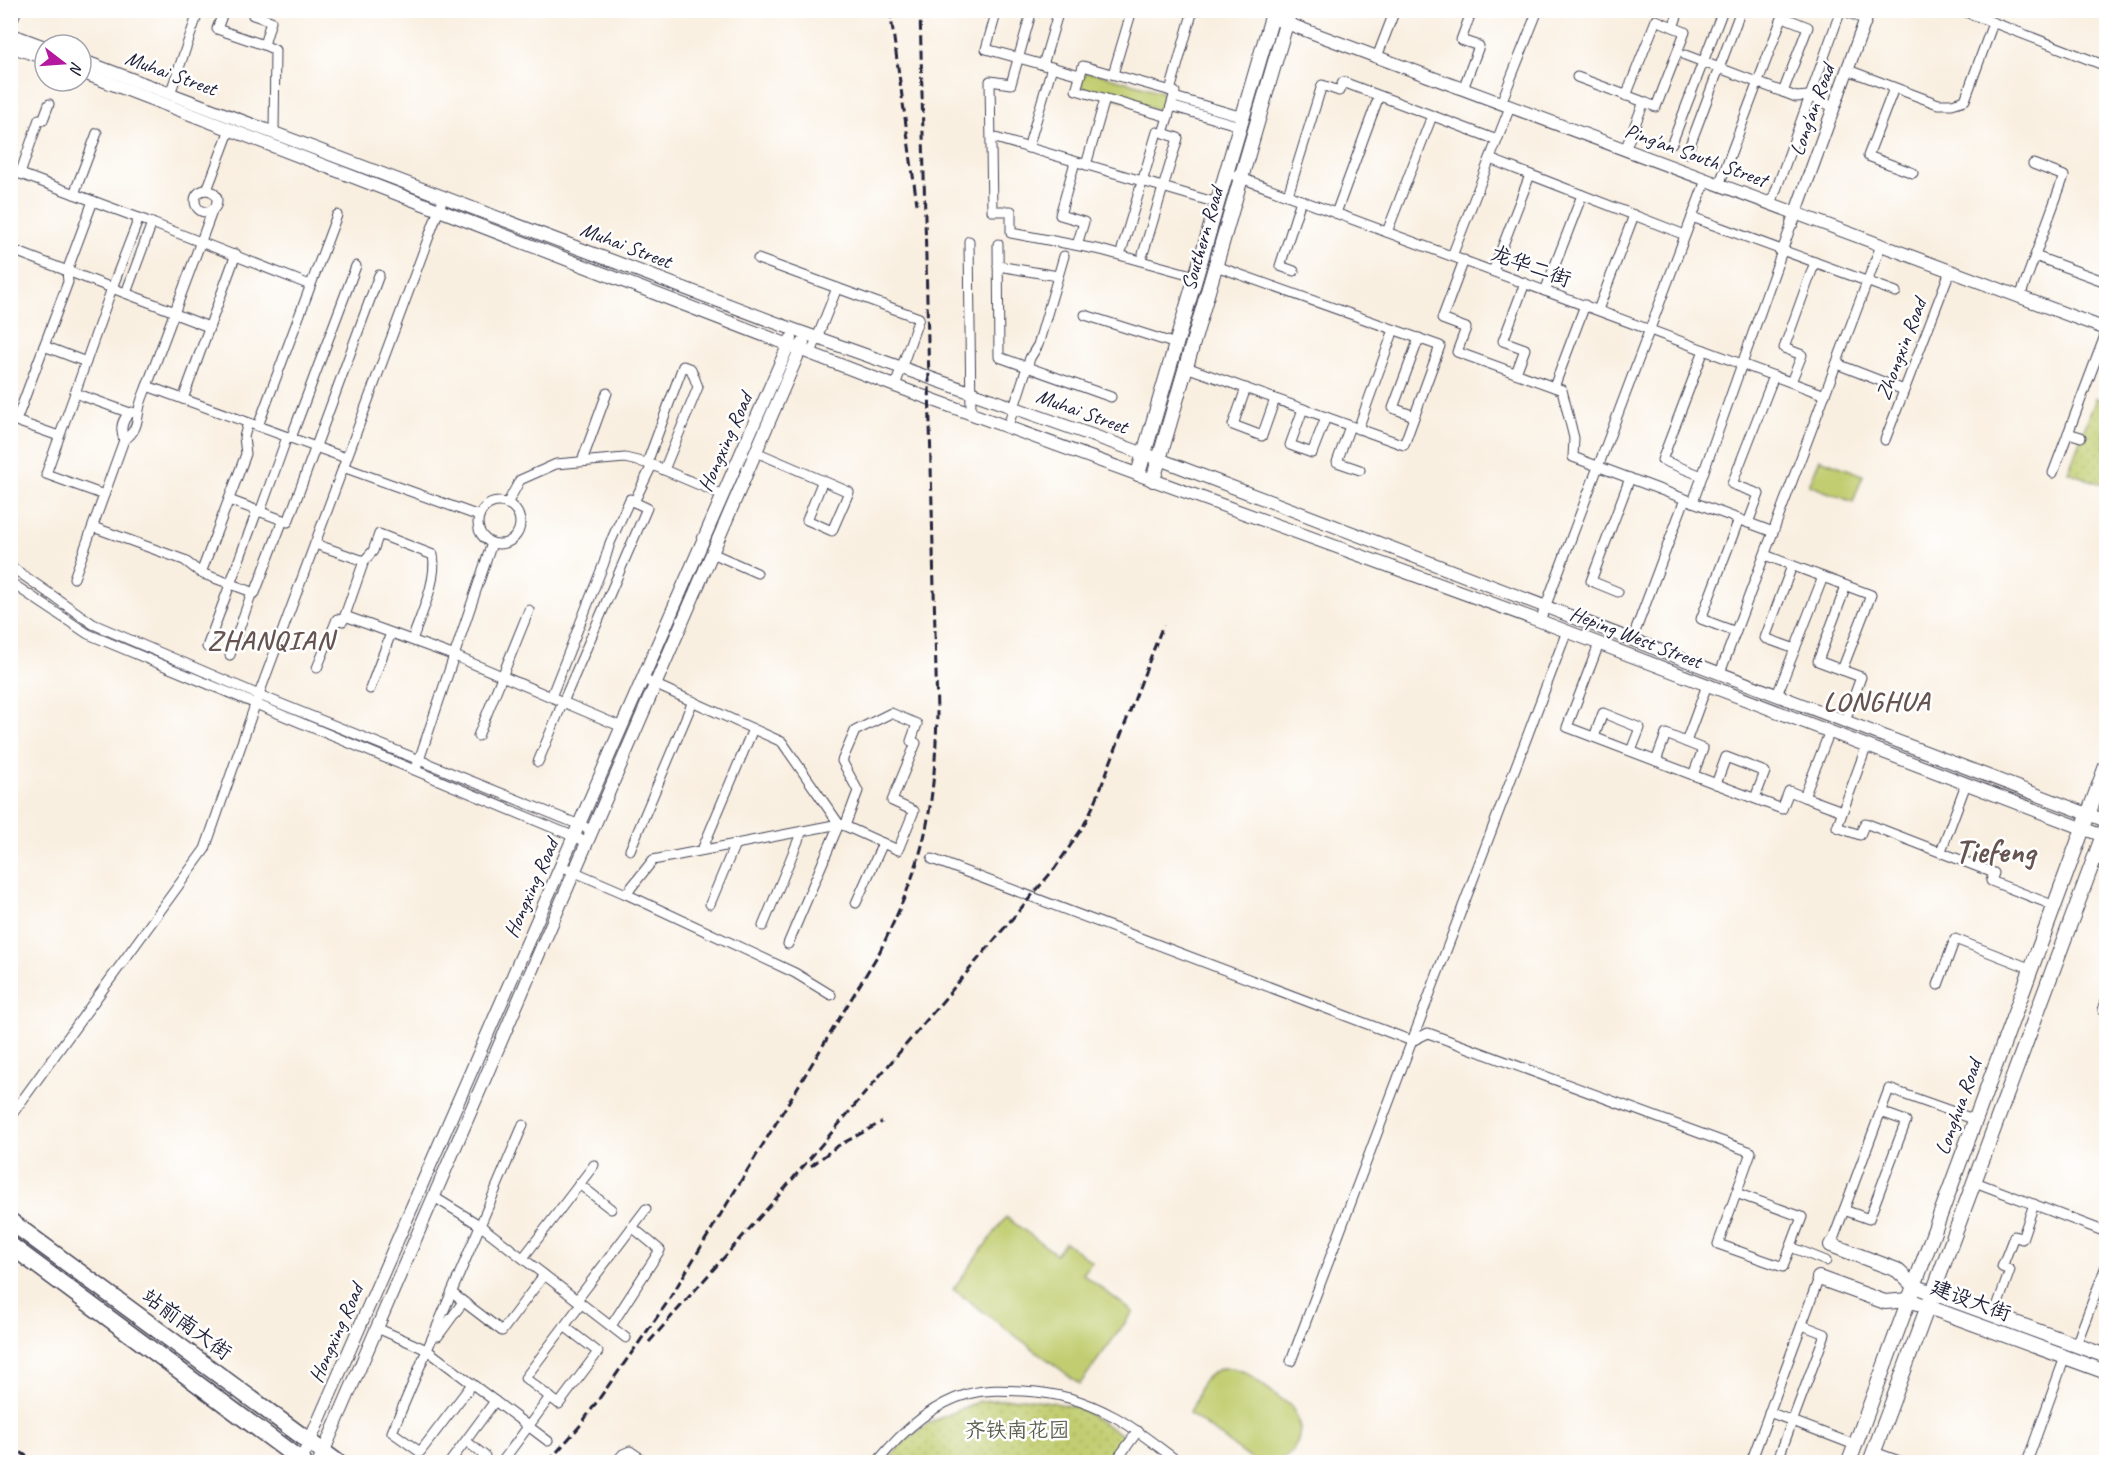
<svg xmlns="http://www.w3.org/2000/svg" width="2117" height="1473" viewBox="0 0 2117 1473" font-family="Caveat,'LXGW WenKai TC',sans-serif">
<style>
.grass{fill:#c1cd6f;stroke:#727855;stroke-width:1.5}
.park{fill:url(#park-dots);stroke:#727855;stroke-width:1.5}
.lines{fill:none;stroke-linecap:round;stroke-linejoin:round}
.street-casing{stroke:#424154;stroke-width:11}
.secondary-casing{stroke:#424154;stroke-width:14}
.primary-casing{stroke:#424154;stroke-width:16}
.highway-casing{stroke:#424154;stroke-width:19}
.street{stroke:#fff;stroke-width:9}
.secondary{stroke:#fff;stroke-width:12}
.primary{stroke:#fff;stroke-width:14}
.highway{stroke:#fff;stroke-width:16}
.rail{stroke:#22223b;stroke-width:3;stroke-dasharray:9 4.5;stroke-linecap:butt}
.labels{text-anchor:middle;stroke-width:5;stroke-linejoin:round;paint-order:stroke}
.street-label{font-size:21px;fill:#22223b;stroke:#fff}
.park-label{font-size:21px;fill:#5a5e4d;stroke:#fff}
.district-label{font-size:27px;font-weight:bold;letter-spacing:1.5px;fill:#665451;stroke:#fff}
.town-label{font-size:33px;font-weight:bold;fill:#665451;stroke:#fff}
</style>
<defs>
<pattern id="park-dots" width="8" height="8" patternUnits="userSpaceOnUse" patternTransform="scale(1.5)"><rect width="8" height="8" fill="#c1cd6f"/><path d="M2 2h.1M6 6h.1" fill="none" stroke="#a6b061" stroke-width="1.8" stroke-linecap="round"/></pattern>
</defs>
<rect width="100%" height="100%" fill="#fff"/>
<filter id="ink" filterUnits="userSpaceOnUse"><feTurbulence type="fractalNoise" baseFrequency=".0167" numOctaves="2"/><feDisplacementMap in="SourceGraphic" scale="12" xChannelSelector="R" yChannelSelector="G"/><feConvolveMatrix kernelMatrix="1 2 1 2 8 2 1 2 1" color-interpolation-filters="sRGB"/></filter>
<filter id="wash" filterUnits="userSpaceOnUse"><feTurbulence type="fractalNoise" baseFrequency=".008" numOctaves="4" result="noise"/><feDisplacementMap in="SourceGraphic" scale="24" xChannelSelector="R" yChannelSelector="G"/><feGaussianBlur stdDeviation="1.35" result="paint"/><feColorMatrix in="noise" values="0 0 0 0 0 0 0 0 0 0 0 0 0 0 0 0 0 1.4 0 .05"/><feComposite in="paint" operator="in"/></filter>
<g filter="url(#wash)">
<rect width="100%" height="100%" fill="#f9efe0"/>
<!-- grass -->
<g class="grass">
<path d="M1088,71L1163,92L1164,102L1158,110L1083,89L1081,79Z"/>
<path d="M1820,459L1863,475L1853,502L1809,485Z"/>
<path d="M1006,1217L1056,1254L1065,1242L1092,1262L1083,1274L1133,1312L1080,1384L953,1289Z"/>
<path d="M1222,1368H1232L1245,1372L1291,1406L1297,1417L1300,1429L1298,1441L1292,1452L1283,1459L1271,1462H1255L1189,1413C1204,1392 1192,1381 1222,1368Z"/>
</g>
<!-- park -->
<g class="park">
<path d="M2096,398L2106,402V486L2068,472Z"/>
<path d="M1024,1398L1051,1402L1079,1408L1125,1437L1106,1462H886L906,1440L927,1424L956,1411L980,1401Z"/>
</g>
</g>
<g filter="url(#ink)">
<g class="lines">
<!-- street casing -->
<g class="street-casing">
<g id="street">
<path d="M224,10L217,29L264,45"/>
<path d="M254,10L253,15L271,21L264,45L275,50L274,132"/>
<path d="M997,10L986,49L1080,75"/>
<path d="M1032,10L1011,84L990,81L992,211H1011V233L1101,250L1195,276"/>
<path d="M1842,10L1866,20"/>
<path d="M1961,10L2106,66"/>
<path d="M1783,17L1808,27L1783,92"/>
<path d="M1685,55L1796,97L1808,96L1834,107"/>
<path d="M1377,57L1395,10"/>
<path d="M1043,65L1059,10"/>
<path d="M1083,66L1175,92L1168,117L1076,90Z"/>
<path d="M1848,70L1938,104H1952L1965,100L1993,23"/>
<path d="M1113,74L1132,10"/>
<path d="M1577,77L1644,102L1625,150"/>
<path d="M1894,88L1868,156L1913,173"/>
<path d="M1463,89L1479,46L1461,40L1472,10"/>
<path d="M1170,91L1193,10"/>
<path d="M170,94L199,10"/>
<path d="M1626,96L1656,20L1673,27"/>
<path d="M1174,97L1243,117"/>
<path d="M1644,102L1656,107L1685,32L1673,27L1678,14"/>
<path d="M1501,103L1538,10"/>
<path d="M1171,106L1240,126"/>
<path d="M992,137L1217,203"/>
<path d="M1672,143L1723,10"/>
<path d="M1028,148L1052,67"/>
<path d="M1687,153L1741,10"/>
<path d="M1490,159L1685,235"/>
<path d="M1075,162L1060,215L1084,222L1077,245"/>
<path d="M1086,165L1105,99"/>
<path d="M10,170L152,223L126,293"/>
<path d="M1225,172L1825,395"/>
<path d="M20,174L39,119L43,120L49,104"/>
<path d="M1719,185L1785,10"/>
<path d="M207,190L230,129"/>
<circle cx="206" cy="201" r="11"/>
<path d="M74,194L97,133"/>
<path d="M1288,195L1322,85L1339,91L1343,82L1497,140"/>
<path d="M1771,204L1841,10"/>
<path d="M1336,213L1379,96"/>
<path d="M1692,217L1896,292"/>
<path d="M152,223L310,285"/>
<path d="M1387,232L1432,116"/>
<path d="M969,241L971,413"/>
<path d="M998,244L999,357L1111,397"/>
<path d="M10,249L112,288L139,218"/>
<path d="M1122,249L1157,132"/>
<path d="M1143,254L1178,138L1163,133L1168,117"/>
<path d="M1452,256L1510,107"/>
<path d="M2035,256L2106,282"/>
<path d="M758,259L919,318L895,386"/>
<path d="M1464,260L1442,319L1466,328L1457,352L1562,390L1574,438L1573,457L1773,532"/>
<path d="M998,266L1058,276"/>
<path d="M1294,271L1280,266L1301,200"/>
<path d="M1493,271L1530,175"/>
<path d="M1545,291L1582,195"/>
<path d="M2020,297L2064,176L2033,164"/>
<path d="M1598,310L1634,215"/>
<path d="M175,314L209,327"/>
<path d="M1085,315L1176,344"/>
<path d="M44,346L86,362"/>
<path d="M811,353L837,288"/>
<path d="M1837,364L1904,390"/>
<path d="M1186,367L1404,445L1440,346L1216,266"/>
<path d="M1516,373L1525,349L1503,341L1525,283"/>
<path d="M1791,382L1802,355L1784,348L1815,262"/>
<path d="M147,386L346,458"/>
<path d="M1554,387L1585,305"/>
<path d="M1246,388L1233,425L1262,436L1275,399"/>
<path d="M75,393L46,474L104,495"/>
<path d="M183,399L236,254"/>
<path d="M1303,409L1290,445L1312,453L1326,417"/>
<path d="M130,413L75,393L112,288L175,312"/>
<path d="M1414,416L1393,408L1419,338"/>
<path d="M258,426L337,215"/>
<path d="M1008,426L1030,358L1038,345L1064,256"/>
<path d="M1350,426L1337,462L1360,470"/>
<path d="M1358,429L1392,335"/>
<path d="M2068,433L2081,437"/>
<path d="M59,436L16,421L68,282L67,271L93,201"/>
<path d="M291,438L356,266"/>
<path d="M124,440C120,429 121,419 132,412"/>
<path d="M1885,440L1950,271"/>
<path d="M756,452L849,492L832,531L807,520L823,480"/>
<path d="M582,461L607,393"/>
<path d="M647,463L683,366L691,369L698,387L664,470"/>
<path d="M343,467L479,516"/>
<path d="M2053,473L2106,333"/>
<path d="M1702,476L1662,460L1704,350"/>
<path d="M229,500L288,522L379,275"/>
<circle cx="499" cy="523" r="21"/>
<path d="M1693,502L1792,223"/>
<path d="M507,504L520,480L556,464L625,458L650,464L723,495"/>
<path d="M260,512L287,437"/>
<path d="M1748,523L1759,494L1732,484L1774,376"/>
<path d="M93,527L184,560L201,573L255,593L283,520"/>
<path d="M315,544L364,561"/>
<path d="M712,553L757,573"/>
<path d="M1765,555L1823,577L1777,695"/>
<path d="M10,566L93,624L259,695L592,830"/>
<path d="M1792,566L1765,638L1795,649"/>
<path d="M201,573L246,454L244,437L248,423"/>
<path d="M1823,577L1871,595L1842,670L1861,677L1845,721"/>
<path d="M74,578L124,440C136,432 137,423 139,410C140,402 144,394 147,386L213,209"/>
<path d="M10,582L88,634L587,842"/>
<path d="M1618,592L1591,581L1630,478"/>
<path d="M345,616L455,656L563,702L647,508L634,502L652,465"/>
<path d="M1540,621L1706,180"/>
<path d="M1736,632L1701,619L1739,519"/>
<path d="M1632,640L1685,499"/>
<path d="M1599,644L1567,727L1782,809L1789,791L1804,797L1830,731"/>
<path d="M207,647L257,511"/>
<path d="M230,655L252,592"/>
<path d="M317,668L337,619L343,621L364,561L373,551L379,534L433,555C438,580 420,617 412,640"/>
<path d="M1842,670L1818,661L1846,586"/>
<path d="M1720,673L1881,245"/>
<path d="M370,689L391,633"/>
<path d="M551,697L604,563L610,543L630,499L634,502"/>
<path d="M478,736L529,610"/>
<path d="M1594,737L1603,713L1640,728L1631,751"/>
<path d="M1686,742L1707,685"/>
<path d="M1867,745L1837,827L1860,835L1865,823L1994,873L1991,881L2055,906"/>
<path d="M1656,761L1666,734L1703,749L1693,775"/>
<path d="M538,762L563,702L622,727"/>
<path d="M417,766L492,543"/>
<path d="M1716,784L1726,757L1765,772L1755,798"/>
<path d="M1804,797L1842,811"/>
<path d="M630,850L693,701"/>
<path d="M702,850L753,729"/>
<path d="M1941,851L1966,784"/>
<path d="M932,859L1412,1041L1428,1033L1751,1152L1718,1244L1783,1267L1802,1217L1736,1193"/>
<path d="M561,866L626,894L653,860L839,824L782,742L643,679"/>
<path d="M626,894L795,973L831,995"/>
<path d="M856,903L883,843"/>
<path d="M710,904L735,844"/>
<path d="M763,926L802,831"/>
<path d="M788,944L839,824L845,826L898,850L914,811L892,801L916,743L911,741L917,724L891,713L855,731L842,761L858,791L845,826"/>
<path d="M1938,985L1955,939L2032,969"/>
<path d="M2106,1000L2103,1010L2106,1011"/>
<path d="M10,1117L205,849L255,705L441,204"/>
<path d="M1975,1182L2106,1232"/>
<path d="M579,1184L611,1209"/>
<path d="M434,1197L481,1226L626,1338"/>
<path d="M1844,1210L1869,1219L1906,1121L1881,1112"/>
<path d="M1831,1245L1889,1089L1976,1120"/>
<path d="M1791,1247L1826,1261"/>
<path d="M523,1258L594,1165"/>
<path d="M452,1293L502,1331L544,1275"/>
<path d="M577,1300L646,1209"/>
<path d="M1994,1315L2010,1270L2002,1267L2014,1236L2022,1239L2034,1204"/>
<path d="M564,1326L598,1352L559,1404L525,1378L581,1304"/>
<path d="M611,1326L660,1250L632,1227"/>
<path d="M377,1328L427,1350L548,1441"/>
<path d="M438,1336L463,1302"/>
<path d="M2076,1345L2106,1266"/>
<path d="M1291,1361L1567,631"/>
<path d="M472,1384L420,1452L392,1432L523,1125"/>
<path d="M1769,1412L1855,1445"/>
<path d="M466,1441L485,1456L480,1462"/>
<path d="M1874,1452L1902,1462"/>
<path d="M450,1462L495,1401"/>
<path d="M502,1462L550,1397"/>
<path d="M616,1462L623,1454L630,1451L646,1462"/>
<path d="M877,1462C900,1434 931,1404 968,1394C986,1389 1004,1390 1023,1391C1059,1393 1083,1400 1115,1417C1138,1430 1158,1447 1179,1462"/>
<path d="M1115,1462L1138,1431"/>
<path d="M1751,1462L1819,1278"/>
<path d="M1777,1462L1825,1334L1802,1325"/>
<path d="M2027,1462L2065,1357"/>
</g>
</g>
<!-- secondary casing -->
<g class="secondary-casing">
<g id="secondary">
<path d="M1278,20L2106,329"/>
<path d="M10,24L15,10"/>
<path d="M10,34L45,47"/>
<path d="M10,46L45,58"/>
<path d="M81,60L795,330L1159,459L2106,821"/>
<path d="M81,72L895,386L1540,621L2103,836"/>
<path d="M1792,223L1869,10"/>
<path d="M301,1461L791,339"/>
<path d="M319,1462L803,343"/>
</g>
</g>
<!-- primary casing -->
<g class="primary-casing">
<g id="primary">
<path d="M1138,474L1274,10"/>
<path d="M1153,480L1290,10"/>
<path d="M1831,1245L1897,1270L1914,1286L2106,1356"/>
<path d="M1819,1278L1885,1302L1909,1300L2106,1372"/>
<path d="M1849,1462L2106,766"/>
<path d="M1870,1462L2106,827"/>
</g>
</g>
<!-- highway casing -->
<g class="highway-casing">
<g id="highway">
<path d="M10,1221L337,1462"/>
<path d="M10,1245L303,1462"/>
</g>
</g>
<!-- street -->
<use href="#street" class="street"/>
<!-- secondary -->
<use href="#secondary" class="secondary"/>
<!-- primary -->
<use href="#primary" class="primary"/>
<!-- highway -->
<use href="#highway" class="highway"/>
<!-- rail -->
<g class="rail">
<path d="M890,10L917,204"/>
<path d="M811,1166L836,1147L882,1122"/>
<path d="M649,1342L774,1201L1055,868L1083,827L1096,800L1163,625"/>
<path d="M10,1445L35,1462"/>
<path d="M548,1462L579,1427L667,1303L879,953C899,912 918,870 927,824C934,788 936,751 937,714L920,10"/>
</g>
</g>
</g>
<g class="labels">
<!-- street labels -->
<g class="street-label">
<text transform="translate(171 73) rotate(20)" y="7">Muhai Street</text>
<text transform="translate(1812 110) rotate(-70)" y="7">Long'an Road</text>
<text transform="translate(1696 155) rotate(20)" y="7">Ping'an South Street</text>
<text transform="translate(1202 239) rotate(-74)" y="7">Southern Road</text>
<text transform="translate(626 245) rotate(21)" y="7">Muhai Street</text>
<text transform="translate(1531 266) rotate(20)" y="7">龙华二街</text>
<text transform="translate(1901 349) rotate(-69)" y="7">Zhongxin Road</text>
<text transform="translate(1082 411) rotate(20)" y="7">Muhai Street</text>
<text transform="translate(725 442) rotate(-66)" y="7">Hongxing Road</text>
<text transform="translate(1636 637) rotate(21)" y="7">Heping West Street</text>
<text transform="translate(531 888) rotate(-66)" y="7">Hongxing Road</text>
<text transform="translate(1958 1107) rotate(-70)" y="7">Longhua Road</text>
<text transform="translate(1971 1300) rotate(20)" y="7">建设大街</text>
<text transform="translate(187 1324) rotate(36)" y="7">站前南大街</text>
<text transform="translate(336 1333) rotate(-66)" y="7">Hongxing Road</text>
</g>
<!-- park labels -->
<g class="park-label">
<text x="1017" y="1437">齐铁南花园</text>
</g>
<!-- district labels -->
<g class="district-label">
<text x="271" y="649">ZHANQIAN</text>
<text x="1877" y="710">LONGHUA</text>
</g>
<!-- town labels -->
<g class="town-label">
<text x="1995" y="862">Tiefeng</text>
</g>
</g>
<!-- margin -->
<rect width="2117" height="1473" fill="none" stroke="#fff" stroke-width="36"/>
<!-- north arrow -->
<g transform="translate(63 63) rotate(107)"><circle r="28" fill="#ffffff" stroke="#a7a7b1" stroke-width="1.5"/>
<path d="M0-4.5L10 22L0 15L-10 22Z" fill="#b5179e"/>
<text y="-9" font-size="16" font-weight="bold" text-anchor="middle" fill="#22223b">N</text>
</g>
</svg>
